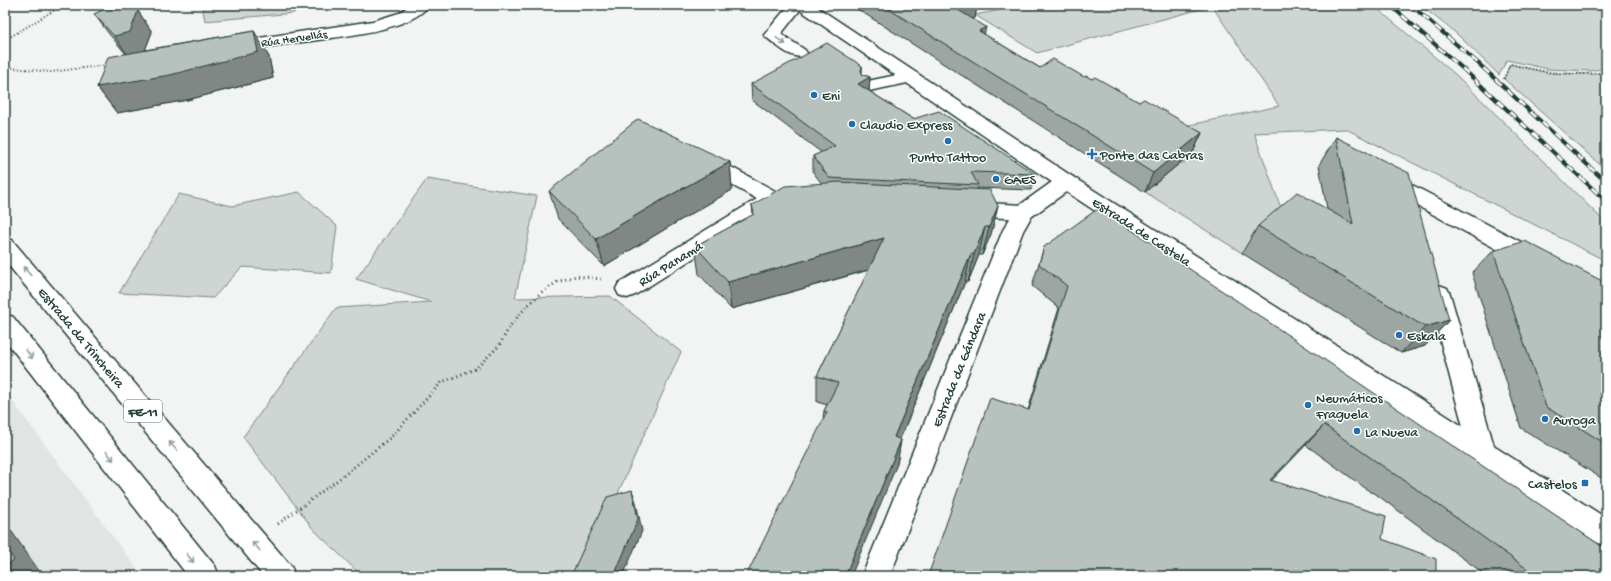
<svg xmlns="http://www.w3.org/2000/svg" width="1611" height="581" viewBox="0 0 1611 581" font-family="'Gochi Hand',sans-serif">
<style>
.built{fill:#e0e4e3}
.green{fill:#ced5d3;stroke:#768984}
.lines{fill:none;stroke-linecap:round;stroke-linejoin:round}
.service-casing{stroke:#1f3d34;stroke-width:3}
.minor-casing{stroke:#1f3d34;stroke-width:3}
.tertiary-casing{stroke:#1f3d34;stroke-width:3}
.primary-casing{stroke:#1f3d34;stroke-width:3}
.trunk-casing{stroke:#1f3d34;stroke-width:3}
.path-far1{stroke:#1f3d34;stroke-width:2;stroke-dasharray:1 2.5;stroke-linecap:butt}
.path{stroke:#1f3d34;stroke-width:3;stroke-dasharray:1 3.5;stroke-linecap:butt}
.service{fill:#fff;fill-rule:evenodd}
.minor{fill:#fff;fill-rule:evenodd}
.tertiary{fill:#fff;fill-rule:evenodd}
.primary{fill:#fff;fill-rule:evenodd}
.trunk{fill:#fff;fill-rule:evenodd}
.rail-casing{stroke:#1f3d34;stroke-width:4}
.rail{stroke:#fff;stroke-width:2.5;stroke-dasharray:8;stroke-linecap:butt}
.wall{fill:#9da6a3;stroke:#1f3d34}
.shaded-wall{fill:#808784;stroke:#1f3d34}
.building{fill:#b7c1bd;stroke:#1f3d34}
.oneway{stroke:#8f9e9a}
.poi-dot{fill:#1f6fb2;stroke:#fff;stroke-width:1.5}
.labels{text-anchor:middle;stroke-width:3;stroke-linejoin:round;paint-order:stroke}
.far-street-label{font-size:12px;fill:#1f3d34;stroke:#fff}
.shield{fill:#fff;stroke:#627771;stroke-width:1}
.shield-label{font-size:13px;font-weight:bold;fill:#1f3d34}
.poi-label{font-size:14px;fill:#1f3d34;stroke:#fff;text-anchor:start}
.street-label{font-size:14px;fill:#1f3d34;stroke:#fff}
</style>
<rect width="100%" height="100%" fill="#f2f3f3"/>
<filter id="ink" filterUnits="userSpaceOnUse"><feTurbulence type="fractalNoise" baseFrequency=".025" numOctaves="2"/><feDisplacementMap in="SourceGraphic" scale="8" xChannelSelector="R" yChannelSelector="G"/><feConvolveMatrix kernelMatrix="1 2 1 2 8 2 1 2 1" color-interpolation-filters="sRGB"/></filter>
<g filter="url(#ink)">
<!-- built -->
<path class="built" d="M5,391L142,576H5Z"/>
<!-- green -->
<g class="green">
<path d="M202,5H296L294,13L205,21Z"/>
<path d="M1025,5H1373L1455,74L1606,223V261L1346,129L1254,133L1282,211L1280,220L1242,253L1145,192L1179,164L1202,157L1166,130L1279,106L1212,6L1037,53L975,15Z"/>
<path d="M1420,5H1606V68L1590,71L1548,69L1507,60L1499,75L1457,34Z"/>
<path d="M1510,64L1548,73L1593,74L1606,72V170L1504,79Z"/>
<path d="M427,179L537,196L515,298L610,296L681,352L581,576H362L314,530L243,437L336,308L431,302L356,279Z"/>
<path d="M299,192L337,226L331,273L242,267L213,298L119,293L179,194L232,206Z"/>
</g>
<g class="lines">
<!-- service casing -->
<g class="service-casing">
<g id="service">
<path d="M789,5H804L781,34L805,50L807,53L805,56C791,60 777,45 767,38L764,35Z"/>
<path d="M911,72L917,73L919,77L917,81L869,91L863,90L861,86L863,82Z"/>
</g>
</g>
<!-- minor casing -->
<g class="minor-casing">
<g id="minor">
<path d="M410,5H429C411,31 341,36 311,41C285,44 258,48 232,52L226,51L223,47L226,43L232,42L373,21L399,13Z"/>
<path d="M704,154L711,156L777,192L803,196L806,201L803,206L796,208L776,206L635,295L627,298L619,295L616,289L619,283L757,199L697,166L694,161L697,156Z"/>
<path d="M1388,174L1395,176L1542,253L1545,259L1542,265L1534,267L1526,265L1381,186L1378,181L1381,176Z"/>
<path d="M968,202L1024,205L1031,207L1034,212L1031,217L1024,219L968,216L961,214L958,209L961,204Z"/>
<path d="M1439,285L1447,288L1450,294L1496,453L1492,461L1483,464L1474,461L1470,453L1428,294L1431,288Z"/>
</g>
</g>
<!-- tertiary casing -->
<g class="tertiary-casing">
<path id="tertiary" d="M1066,175L1073,177L1076,182L1073,187L1031,217L1023,231L890,576H862L1003,230L1017,207L1059,177Z"/>
</g>
<!-- primary casing -->
<g class="primary-casing">
<path id="primary" d="M795,5H814L1073,177L1606,518V546L1596,542L1059,187L797,8Z"/>
</g>
<!-- trunk casing -->
<g class="trunk-casing">
<g id="trunk">
<path d="M5,238L12,240L291,566L295,576H263L5,261Z"/>
<path d="M5,314L13,317L215,566L219,576H188L5,340Z"/>
</g>
</g>
<!-- path-far1 -->
<g class="path-far1">
<path d="M5,40L63,5"/>
<path d="M5,67L51,72L107,65"/>
<path d="M1504,79L1510,64C1543,72 1572,77 1606,72"/>
</g>
<!-- path -->
<path class="path" d="M278,524L343,476L391,437L442,382L475,369L499,346L510,326L526,307L542,292L557,282L576,276L601,279"/>
<!-- service -->
<use href="#service" class="service"/>
<!-- minor -->
<use href="#minor" class="minor"/>
<!-- tertiary -->
<use href="#tertiary" class="tertiary"/>
<!-- primary -->
<use href="#primary" class="primary"/>
<!-- trunk -->
<use href="#trunk" class="trunk"/>
<!-- rail casing -->
<g class="rail-casing">
<g id="rail">
<path d="M1390,5L1462,68L1606,201"/>
<path d="M1411,5L1479,64L1606,182"/>
</g>
</g>
<!-- rail -->
<use href="#rail" class="rail"/>
</g>
<!-- wall -->
<g class="wall">
<path d="M851,5H977L975,18L973,19L984,34L1040,68L1092,79L1202,133L1193,152L1145,192Z"/>
<path d="M138,11L152,32L145,50L254,31L269,57L273,78L187,100L117,113L97,87L126,54L109,34L94,14Z"/>
<path d="M862,66V74L863,75L870,77L869,91L913,119L1035,174L1031,190L977,188V189L998,206L991,234L982,255H979L968,282H965L900,439L901,440L897,464L823,418L824,411L827,405L817,402V376L869,270L731,309L699,274L695,246L753,215L752,205L822,184L813,172V156L822,153L752,100L751,84Z"/>
<path d="M1336,137L1449,320L1425,346L1401,353L1242,253L1258,226L1327,209L1319,165Z"/>
<path d="M730,162L732,190L667,228L604,266L558,219L549,191Z"/>
<path d="M1044,247L1606,576H1487L1373,492L1372,493L1306,445L1028,410L1059,308L1032,286Z"/>
<path d="M1493,251L1606,283V481L1521,428L1472,273Z"/>
</g>
<!-- shaded-wall -->
<g class="shaded-wall">
<path d="M967,5H977L975,18L955,29L958,10Z"/>
<path d="M138,11L152,32L144,53L129,57L114,36Z"/>
<path d="M986,27L982,45L979,31Z"/>
<path d="M254,31L269,57L273,78L187,100L117,113L97,87Z"/>
<path d="M862,66L861,82L870,77L869,92L858,84L861,71Z"/>
<path d="M1202,133L1193,152L1145,192L1153,173Z"/>
<path d="M730,162L732,190L667,228L604,266L596,239L662,200Z"/>
<path d="M998,206L991,234L982,255L989,227Z"/>
<path d="M985,227L979,255L968,282L974,254Z"/>
<path d="M884,238L882,266L731,309L728,282Z"/>
<path d="M971,254L965,282L891,461L894,437Z"/>
<path d="M1449,320L1425,346L1401,353L1425,327Z"/>
<path d="M1324,425L1306,445L1254,499L1270,480Z"/>
<path d="M901,440L897,464L851,576H845Z"/>
<path d="M632,490L636,502L642,531L623,576H614Z"/>
<path d="M5,522L42,575L41,576H5Z"/>
</g>
<!-- building -->
<g class="building">
<path d="M113,5H130L138,11L130,32L114,36L94,14Z"/>
<path d="M882,5H967L958,10L986,27L979,31L1040,68L1053,59L1084,77L1086,76L1092,79L1095,77L1139,102L1144,99L1202,133L1153,173Z"/>
<path d="M254,31L258,52L170,75L97,87L108,57Z"/>
<path d="M827,43L862,66L861,71L863,75L870,77L858,84L913,119L939,111L1035,174L971,172L978,185L829,178L813,156L835,146L751,84Z"/>
<path d="M638,119L730,162L662,200L596,239L549,191Z"/>
<path d="M1336,137L1409,173L1449,320L1425,327L1258,226L1297,192L1353,224Z"/>
<path d="M839,182L990,190L998,206L989,227H985L974,254H971L894,437L901,440L845,576H746L827,412L824,411L838,383L817,376L884,238L728,282L695,246L754,214L752,205L785,186Z"/>
<path d="M1099,208L1606,549V576H1537L1394,473V474L1324,425L1270,480L1386,516L1382,539L1436,559V576H928L990,398L1029,410L1067,286L1039,264L1044,247Z"/>
<path d="M1525,241L1606,283V444L1546,407L1493,251Z"/>
<path d="M632,490L638,519L614,576H571L607,497Z"/>
<path d="M5,546L14,560L5,566Z"/>
</g>
<!-- one-way arrows -->
<defs><path id="oneway-shaft" d="M-6 0H5M1.5-3L5.5 0L1.5 3" fill="none" stroke-width="1.6" stroke-linecap="round" stroke-linejoin="round"/></defs>
<g class="oneway">
<use href="#oneway-shaft" transform="translate(781 41) rotate(35)"/>
<use href="#oneway-shaft" transform="translate(27 271) rotate(-130)"/>
<use href="#oneway-shaft" transform="translate(29 354) rotate(52)"/>
<use href="#oneway-shaft" transform="translate(173 446) rotate(-130)"/>
<use href="#oneway-shaft" transform="translate(110 456) rotate(52)"/>
<use href="#oneway-shaft" transform="translate(256 546) rotate(-130)"/>
<use href="#oneway-shaft" transform="translate(190 558) rotate(52)"/>
</g>
</g>
<!-- markers -->
<g class="poi-dot">
<circle cx="814" cy="95" r="4"/>
<circle cx="852" cy="124" r="4"/>
<circle cx="948" cy="141" r="4"/>
<path d="M1090 148h4v4h4v4h-4v4h-4v-4h-4v-4h4z"/>
<circle cx="996" cy="179" r="4"/>
<circle cx="1399" cy="335" r="4"/>
<circle cx="1308" cy="405" r="4"/>
<circle cx="1545" cy="419" r="4"/>
<circle cx="1357" cy="431" r="4"/>
<rect x="1581" y="479" width="8" height="8" rx="2"/>
</g>
<g class="labels">
<!-- far-street labels -->
<g class="far-street-label">
<text transform="translate(294 38) rotate(-8)" y="4">Rúa Hervellás</text>
</g>
<!-- shield labels -->
<rect class="shield" x="124" y="400" width="38" height="22" rx="3"/>
<g class="shield-label">
<text x="143" y="416">FE-11</text>
</g>
<!-- poi labels -->
<g class="poi-label">
<text x="822" y="100">Eni</text>
<text x="860" y="129">Claudio Express</text>
<text x="1100" y="159">Ponte das Cabras</text>
<text x="948" y="161" text-anchor="middle">Punto Tattoo</text>
<text x="1004" y="184">GAES</text>
<text x="1407" y="340">Eskala</text>
<text x="1316" y="402">Neumáticos<tspan x="1316" dy="16">Fraguela</tspan></text>
<text x="1553" y="424">Auroga</text>
<text x="1365" y="436">La Nueva</text>
<text x="1577" y="488" text-anchor="end">Castelos</text>
</g>
<!-- street labels -->
<g class="street-label">
<text transform="translate(1142 231) rotate(33)" y="5">Estrada de Castela</text>
<text transform="translate(670 263) rotate(-32)" y="5">Rúa Panamá</text>
<text transform="translate(82 337) rotate(50)" y="5">Estrada da Trincheira</text>
<text transform="translate(958 369) rotate(-68)" y="5">Estrada da Gándara</text>
</g>
</g>
<!-- margin -->
<rect width="1611" height="581" fill="none" stroke="#fff" stroke-width="20"/>
<rect x="10" y="10" width="1591" height="561" fill="none" stroke="#1f3d34" stroke-width="1.5" filter="url(#ink)"/>
</svg>
